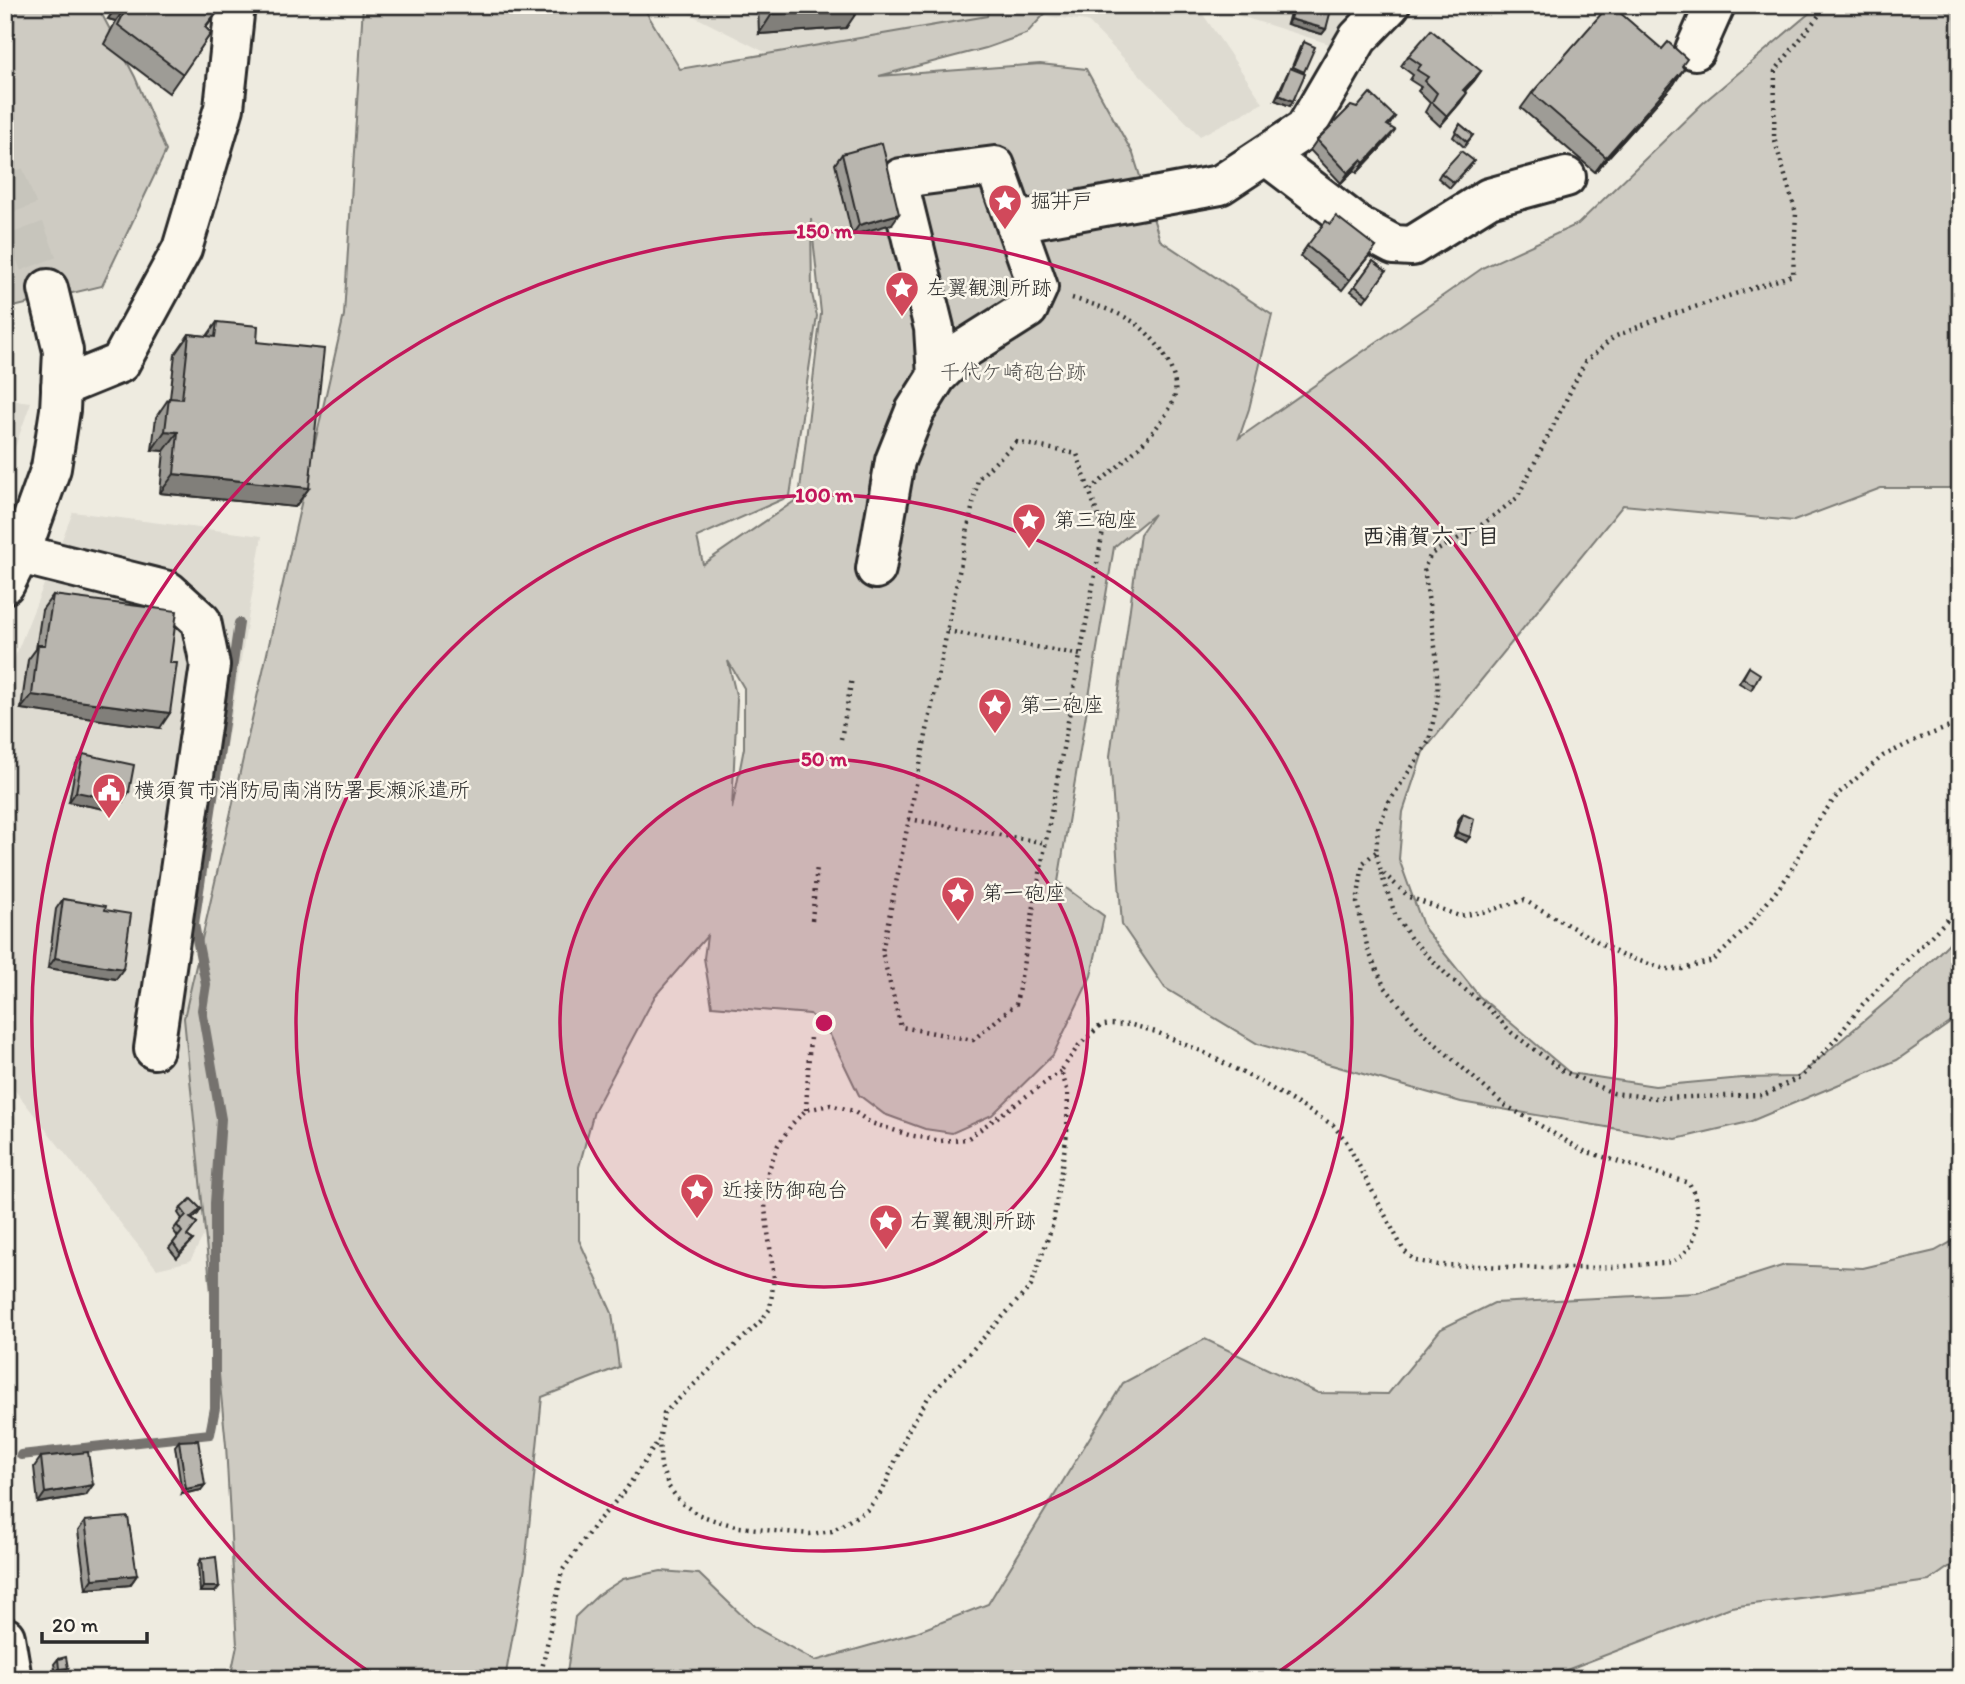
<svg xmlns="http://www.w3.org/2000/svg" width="1965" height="1684" viewBox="0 0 1965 1684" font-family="Itim,'Klee One',sans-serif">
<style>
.built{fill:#dedbd1}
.green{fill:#cecbc2;stroke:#7c7b76;stroke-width:2;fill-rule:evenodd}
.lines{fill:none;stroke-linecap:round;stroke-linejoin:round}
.stream{stroke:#74726e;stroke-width:10}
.minor-tunnel{stroke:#c7c5bc;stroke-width:38;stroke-dasharray:38 19;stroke-linecap:butt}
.minor-casing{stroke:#2b2b2b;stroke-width:44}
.path{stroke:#2b2b2b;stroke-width:4.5;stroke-dasharray:2 5;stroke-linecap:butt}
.minor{stroke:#fbf7ec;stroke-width:38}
.wall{fill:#9e9c96;stroke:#2b2b2b;stroke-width:2}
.shaded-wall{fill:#817f7a;stroke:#2b2b2b;stroke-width:2}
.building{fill:#b8b5ae;stroke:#2b2b2b;stroke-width:2}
.ring{fill:none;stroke:#c2185b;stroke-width:3.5}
.labels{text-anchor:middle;stroke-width:5;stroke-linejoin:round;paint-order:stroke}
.poi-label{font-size:21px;fill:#2b2b2b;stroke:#fbf7ec;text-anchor:start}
.park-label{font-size:21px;fill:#545351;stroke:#fbf7ec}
.neighbourhood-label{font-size:23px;font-weight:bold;fill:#2b2b2b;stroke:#fbf7ec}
.centre{fill:#c2185b;stroke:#fbf7ec;stroke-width:3.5}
.ring-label{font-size:21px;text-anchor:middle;font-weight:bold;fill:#c2185b;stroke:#fbf7ec;stroke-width:5;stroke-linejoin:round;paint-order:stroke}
</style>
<rect width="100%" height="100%" fill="#eeebe0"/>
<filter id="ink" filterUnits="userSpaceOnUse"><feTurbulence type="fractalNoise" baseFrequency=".0143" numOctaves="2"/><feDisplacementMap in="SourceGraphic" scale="14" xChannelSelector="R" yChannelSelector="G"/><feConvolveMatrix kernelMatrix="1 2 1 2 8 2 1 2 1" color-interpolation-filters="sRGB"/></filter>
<g filter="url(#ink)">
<!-- built -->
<g class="built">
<path d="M672,5H1193L1198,7L1263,103L1200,136L1087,21L1037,15L798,69Z"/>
<path d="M1205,5H1349L1339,47Z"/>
<path d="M5,399L31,402L5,476Z"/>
<path d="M73,512L262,536L189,966L221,1203L190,1261L157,1269L5,1078V674L13,662Z"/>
</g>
<!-- green -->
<g class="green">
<path d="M5,5H97L135,77L166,151L102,286L5,309Z"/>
<path d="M363,5H642L680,69L987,16L990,5H1053L1026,34L986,48L879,76L1040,64L1086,69L1133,154L1160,240L1272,315L1249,409L1239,438L1484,267L1578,224L1703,103L1819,5H1960V488H1881L1794,521L1623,505L1423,752L1403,812L1399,859L1424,928L1479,996L1570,1073L1655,1086L1742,1078L1798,1077L1914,978L1960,932V1016L1897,1060L1749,1122L1676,1139L1461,1102L1258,1044L1165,988L1122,925L1110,756L1140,534L1154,514L1114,547L1058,882L1104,916L1091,976L1053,1055L992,1115L952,1133L925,1129L884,1114L859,1095L830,1035L810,1014L712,1006L704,958L707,936L655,996L594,1111L579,1167V1240L612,1313L619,1367L542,1397L525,1567L505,1679H230L237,1646L226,1445L184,1018L344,315ZM811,219L821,313L799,498L703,564L697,537L790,496L817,316L812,294ZM728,661L744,688V748L732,809L737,699Z"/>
<path d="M1960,1237V1559L1929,1581L1731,1607L1543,1679H566L575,1617L598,1595L623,1579L661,1571L699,1574L753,1626L815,1661L914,1633L988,1604L1123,1383L1205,1339L1318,1393L1388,1394L1441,1329L1494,1303L1697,1293L1785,1265L1863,1268L1935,1251Z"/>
</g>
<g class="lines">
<!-- stream -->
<path class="stream" d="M21,1455L210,1434L215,1408V1203L221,1119L202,1010L206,984L194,924L239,623"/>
<!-- minor-tunnel -->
<path class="minor-tunnel" d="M5,175L48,289"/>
<!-- minor casing -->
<g class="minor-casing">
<g id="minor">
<path d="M1695,50L1715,5"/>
<path d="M1267,156L1360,227L1394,245L1412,246L1489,198L1566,177"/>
<path d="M1016,222L1220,185L1305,129L1358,38L1390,5"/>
<path d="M61,387L120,363L182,249L224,108L235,5"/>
<path d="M20,554L168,591L201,621L210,665L154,1049"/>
<path d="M876,569L895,461L915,411L937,376L934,328L901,194V178L995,166L1038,287L1028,309L963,350L937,376"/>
<path d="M5,584L20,554L51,468L60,410L63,351L48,289"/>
<path d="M5,1637L12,1679"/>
</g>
</g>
<!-- path -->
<g class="path">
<path d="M1827,5L1775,71L1774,138L1796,213L1793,275L1655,320L1614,337L1585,362L1517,498L1480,526L1431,554L1424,568L1436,654L1438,698L1429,741L1389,802L1378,828L1376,852L1381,871L1409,897L1459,916L1488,911L1524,900L1621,955L1665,969H1682L1713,961L1748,927L1788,876L1817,822L1839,793L1883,756L1918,739L1960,723"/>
<path d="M1072,298C1092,304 1113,310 1132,321C1155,335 1187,379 1171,406C1152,440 1118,466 1089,491"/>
<path d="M1016,442L1077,454L1103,531L1016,1004L973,1040L901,1027L882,952L978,479Z"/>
<path d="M947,631L1081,655"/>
<path d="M841,739L852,678"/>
<path d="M909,819L1046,843"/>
<path d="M1381,873L1395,914L1411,939L1450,978L1485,1005L1512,1033L1563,1071L1613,1093L1656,1098L1764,1095L1802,1076L1835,1040L1863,1004L1950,917"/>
<path d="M812,920L817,866"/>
<path d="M1061,1071L967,1139L941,1141L909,1135L871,1123L853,1111L830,1105L806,1110L792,1124L778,1145L768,1172L765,1209L774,1278L770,1309L760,1322L664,1413L659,1441L661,1467L669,1487L680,1502L697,1514L714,1520L739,1527L775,1531L810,1534L832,1531L867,1510L883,1490L909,1429L928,1398L1031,1286L1053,1224L1067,1133L1068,1092L1061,1071L1079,1045L1100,1026L1110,1024L1132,1025L1156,1032L1201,1051L1264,1084L1333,1125L1346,1141L1404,1251L1416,1261L1438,1265C1507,1266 1579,1272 1648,1264C1656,1263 1669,1264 1675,1260C1702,1246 1702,1206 1689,1183L1584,1151L1503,1104L1420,1030L1384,986L1368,950L1357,903L1363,863L1376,852"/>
<path d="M806,1110L810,1036"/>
<path d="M540,1679L562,1571L595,1524L625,1491L658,1441"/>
</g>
<!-- minor -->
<use href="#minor" class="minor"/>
</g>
<!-- wall -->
<g class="wall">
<path d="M100,5H223L206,28L211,33L169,93L104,44L116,21L108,19L113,11Z"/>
<path d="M758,5H859L846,28L759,34Z"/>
<path d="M1292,5H1328L1326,29L1322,34L1287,24Z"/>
<path d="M1304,42V72L1293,101L1290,106L1275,100L1287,74L1291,69L1300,47Z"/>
<path d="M1408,56L1481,71L1474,81L1465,91L1460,103L1440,126L1425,112L1430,103L1418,91L1421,87L1410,80L1413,75L1401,66Z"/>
<path d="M1682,66L1674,84L1595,172L1521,108L1532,93Z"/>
<path d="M1357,108L1395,117L1389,126L1388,140L1357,173L1354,170L1341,183L1310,150L1317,140Z"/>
<path d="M1460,124L1473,135L1464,147L1453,137Z"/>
<path d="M842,154L892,224L852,235L835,164Z"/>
<path d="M1474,161L1450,188L1438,178L1441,173Z"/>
<path d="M1330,224L1376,247L1342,290L1300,256L1307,246Z"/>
<path d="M1373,261L1386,271L1364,301L1351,291Z"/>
<path d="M217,322L257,342L309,488L295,507L160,493L164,451L152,450L156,417L169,398H170L175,354L189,334L207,336Z"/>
<path d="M53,595L160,728L21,709L28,660L36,649L42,610Z"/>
<path d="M1749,667L1754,685L1751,690L1739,683Z"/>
<path d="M83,754L122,802H115L109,810L69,802L76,764Z"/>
<path d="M1463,814L1466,842L1454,837L1459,819Z"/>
<path d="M63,899L105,910L116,979L48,968L56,909Z"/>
<path d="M181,1208L201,1209L198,1214L192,1219L197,1223L187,1236L193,1240L177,1258L169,1248L178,1237L173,1230L182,1219L178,1213Z"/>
<path d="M179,1441L201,1490L182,1494L175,1446Z"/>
<path d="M41,1457L86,1495L38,1503L34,1467Z"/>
<path d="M85,1521L137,1575L130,1585L86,1589L78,1531Z"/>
<path d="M201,1559L219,1587L215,1592H200L198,1564Z"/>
<path d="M58,1659L64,1673L56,1674L54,1664Z"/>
</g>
<!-- shaded-wall -->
<g class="shaded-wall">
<path d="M118,5H127L116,21L108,19Z"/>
<path d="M859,9L846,28L759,34L772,14Z"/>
<path d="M1290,19L1326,29L1322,34L1287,24Z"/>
<path d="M1684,69L1674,84L1595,172L1606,157Z"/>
<path d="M1481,71L1474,81L1456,100L1463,90Z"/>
<path d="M1467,93L1460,103L1440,126L1447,116Z"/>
<path d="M1279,95L1293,101L1290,106L1275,100Z"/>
<path d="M1395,130L1388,140L1357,173L1364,163Z"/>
<path d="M1361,160L1354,170L1341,183L1348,173Z"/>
<path d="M899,214L892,224L852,235L859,225Z"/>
<path d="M165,431L178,432L164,451L152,450Z"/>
<path d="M174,474L309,488L295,507L160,493Z"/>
<path d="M32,695L170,713L160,728L21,709Z"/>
<path d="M117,791L129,792L122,802H115L109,810L69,802L76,792Z"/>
<path d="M1457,832L1470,837L1466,842L1454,837Z"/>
<path d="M55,958L123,969L116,979L48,968Z"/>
<path d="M93,1485L86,1495L38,1503L45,1493Z"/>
<path d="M205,1485L201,1490L182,1494L186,1489Z"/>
<path d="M137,1575L130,1585L86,1589L93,1579Z"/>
<path d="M203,1587H219L215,1592H200Z"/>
<path d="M68,1668L64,1673L56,1674L59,1669Z"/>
</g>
<!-- building -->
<g class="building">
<path d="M128,5H222L205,27L211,33L183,74L118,25Z"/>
<path d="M772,5H859V9L772,14Z"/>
<path d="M1294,5H1328L1332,6L1326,29L1290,19Z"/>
<path d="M1609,5H1611L1662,49L1668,42L1687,59L1682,66L1684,69L1606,157L1532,93Z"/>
<path d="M1431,30L1481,71L1463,90L1467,93L1447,116L1432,102L1437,93L1425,81L1428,77L1417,70L1421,65L1408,56Z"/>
<path d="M1304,42L1315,47L1304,72L1293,67Z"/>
<path d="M1290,68L1305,74L1293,101L1279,95Z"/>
<path d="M1370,93L1395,117L1387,125L1395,130L1364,163L1361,160L1348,173L1317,140L1351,106L1357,108Z"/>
<path d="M1460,124L1473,135L1467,142L1456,132Z"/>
<path d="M882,143L899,214L859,225L842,154Z"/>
<path d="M1461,151L1474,161L1454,183L1441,173Z"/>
<path d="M1336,216L1376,247L1349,280L1307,246L1326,221L1330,224Z"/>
<path d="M1373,261L1386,271L1368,296L1355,286Z"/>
<path d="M217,322L258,326L257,342L324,349L309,488L174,474L178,432L165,431L169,398L182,399L189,334L215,337Z"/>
<path d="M53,595L177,611L170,663H177L170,713L32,695L38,645H45Z"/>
<path d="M1749,667L1760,674L1754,685L1743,678Z"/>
<path d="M83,754L134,765L129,792L117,791L116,800L76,792Z"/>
<path d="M1463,814L1474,819L1470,837L1457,832Z"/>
<path d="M63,899L106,906L105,910L131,914L123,969L55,958Z"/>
<path d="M191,1199L201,1209L190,1218L197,1223L187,1236L193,1240L180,1253L173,1243L182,1232L177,1225L186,1215L181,1208Z"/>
<path d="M198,1440L205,1485L186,1489L179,1441Z"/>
<path d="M88,1452L93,1485L45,1493L41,1457Z"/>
<path d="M128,1517L137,1575L93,1579L85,1521Z"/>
<path d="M216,1557L219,1587H203L201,1559Z"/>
<path d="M66,1657L68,1668L59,1669L58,1659Z"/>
</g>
</g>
<!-- distance rings -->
<circle cx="824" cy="1023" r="264" fill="#c2185b" fill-opacity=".12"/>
<g class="ring">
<circle cx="824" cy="1023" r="264"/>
<circle cx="824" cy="1023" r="528"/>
<path d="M375 1676A792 792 0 1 1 1273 1676"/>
</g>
<!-- icons -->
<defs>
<g id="sight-pin" transform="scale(1.75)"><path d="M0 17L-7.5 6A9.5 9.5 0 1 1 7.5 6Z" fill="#d1495b" stroke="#fbf7ec"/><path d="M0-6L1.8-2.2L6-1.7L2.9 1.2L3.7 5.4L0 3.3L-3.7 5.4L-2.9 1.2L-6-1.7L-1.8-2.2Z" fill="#fff"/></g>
<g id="civic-pin" transform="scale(1.75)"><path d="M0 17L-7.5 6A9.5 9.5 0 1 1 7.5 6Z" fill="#d1495b" stroke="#fbf7ec"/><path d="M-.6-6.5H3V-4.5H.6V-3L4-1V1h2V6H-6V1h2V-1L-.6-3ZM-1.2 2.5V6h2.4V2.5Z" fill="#fff"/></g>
</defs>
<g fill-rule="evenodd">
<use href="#sight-pin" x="1005" y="201"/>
<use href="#sight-pin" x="902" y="288"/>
<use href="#sight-pin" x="1029" y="520"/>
<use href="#sight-pin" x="995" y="705"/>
<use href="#civic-pin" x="109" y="790"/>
<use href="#sight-pin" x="958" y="893"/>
<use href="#sight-pin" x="697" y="1190"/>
<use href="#sight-pin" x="886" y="1221"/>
</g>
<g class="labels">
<!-- poi labels -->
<g class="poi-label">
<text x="1030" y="208">掘井戸</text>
<text x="926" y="295">左翼観測所跡</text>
<text x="1054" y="527">第三砲座</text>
<text x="1020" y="712">第二砲座</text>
<text x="134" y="797">横須賀市消防局南消防署長瀬派遣所</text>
<text x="982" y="900">第一砲座</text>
<text x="722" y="1197">近接防御砲台</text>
<text x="910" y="1228">右翼観測所跡</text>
</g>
<!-- park labels -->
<g class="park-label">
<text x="1013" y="379">千代ケ崎砲台跡</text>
</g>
<!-- neighbourhood labels -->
<g class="neighbourhood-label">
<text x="1431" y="544">西浦賀六丁目</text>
</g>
</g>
<circle cx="824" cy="1023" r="10" class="centre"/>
<g class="ring-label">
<text x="824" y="238">150 m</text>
<text x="824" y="502">100 m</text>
<text x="824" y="766">50 m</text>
</g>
<!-- margin -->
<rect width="1965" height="1684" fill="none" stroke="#fbf7ec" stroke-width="28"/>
<rect x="14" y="14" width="1937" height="1656" fill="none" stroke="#2b2b2b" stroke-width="2.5" filter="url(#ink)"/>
<!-- scale -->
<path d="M42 1632v10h105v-10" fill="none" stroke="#2b2b2b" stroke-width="3.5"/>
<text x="52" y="1632" font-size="21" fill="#2b2b2b" stroke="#fbf7ec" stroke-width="5" paint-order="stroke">20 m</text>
</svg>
